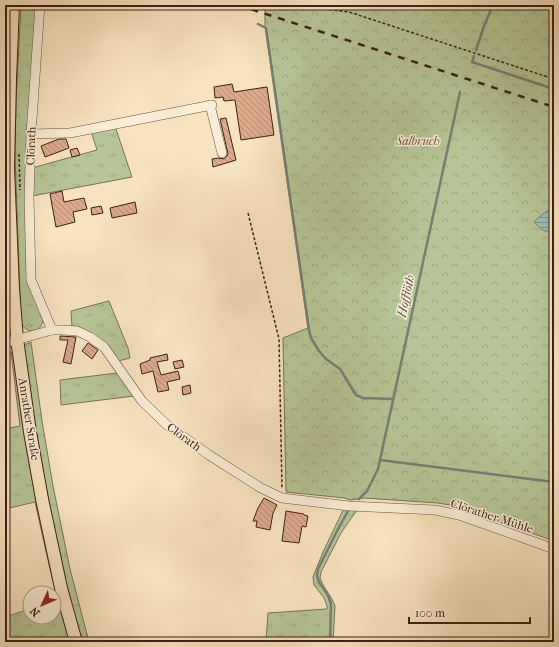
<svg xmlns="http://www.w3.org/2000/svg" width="559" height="647" viewBox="0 0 559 647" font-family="'IM FELL French Canon',serif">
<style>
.grass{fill:url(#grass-tufts);stroke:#7a7256}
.park{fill:url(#park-crowns);stroke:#7a7256}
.water{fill:url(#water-rules);stroke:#777e76}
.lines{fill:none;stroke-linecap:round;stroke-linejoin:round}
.stream{stroke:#777e76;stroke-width:2.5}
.building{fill:url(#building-back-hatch);stroke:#3c2015}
.minor-casing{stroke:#6b5140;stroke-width:10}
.major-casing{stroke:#3c2015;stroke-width:14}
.path{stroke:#3c2015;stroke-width:1.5;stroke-dasharray:3 2;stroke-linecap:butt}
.minor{stroke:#faedd5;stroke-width:9}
.major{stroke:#f8e3bf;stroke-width:12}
.rail{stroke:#3c2015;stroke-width:2.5;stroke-dasharray:7 7;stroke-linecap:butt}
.labels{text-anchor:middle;stroke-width:3;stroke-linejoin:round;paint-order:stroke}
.park-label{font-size:12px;font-style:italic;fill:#61523c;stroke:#faedd5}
.street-label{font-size:12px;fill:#3c2015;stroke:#faedd5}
.water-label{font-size:13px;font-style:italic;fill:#594f45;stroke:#faedd5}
</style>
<defs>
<pattern id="grass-tufts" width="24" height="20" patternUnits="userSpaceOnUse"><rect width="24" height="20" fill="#b7c596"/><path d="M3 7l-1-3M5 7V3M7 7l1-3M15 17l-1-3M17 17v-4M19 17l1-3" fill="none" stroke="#9ea980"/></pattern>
<pattern id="park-crowns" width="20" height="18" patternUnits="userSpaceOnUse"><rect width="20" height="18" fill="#b7c596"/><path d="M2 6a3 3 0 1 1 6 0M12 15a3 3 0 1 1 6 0" fill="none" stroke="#9ea980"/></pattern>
<pattern id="water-rules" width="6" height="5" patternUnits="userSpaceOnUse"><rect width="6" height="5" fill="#9ebdb6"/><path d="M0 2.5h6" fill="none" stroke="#829993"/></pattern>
<pattern id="building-back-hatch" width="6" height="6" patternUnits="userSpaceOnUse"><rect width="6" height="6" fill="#ddaa8c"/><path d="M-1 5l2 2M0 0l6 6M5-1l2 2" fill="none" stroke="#b48a71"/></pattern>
</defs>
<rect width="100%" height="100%" fill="#f8e3bf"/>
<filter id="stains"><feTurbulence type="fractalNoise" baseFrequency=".005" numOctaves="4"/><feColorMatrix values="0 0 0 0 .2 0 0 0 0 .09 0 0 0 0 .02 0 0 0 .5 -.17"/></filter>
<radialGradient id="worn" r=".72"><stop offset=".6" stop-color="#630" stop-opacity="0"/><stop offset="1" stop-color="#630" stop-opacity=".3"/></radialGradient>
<!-- grass -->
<g class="grass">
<path d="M21,5H38L28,245L43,317C44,333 26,336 21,322L15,155L16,102Z"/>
<path d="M115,126L132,177L32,196V168L97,150L91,131Z"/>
<path d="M5,245L9,335L5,338Z"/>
<path d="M109,301L128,348L130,358L118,361L72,327L71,311Z"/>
<path d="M31,342L42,421L53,486L70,569L89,642H80L50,518L33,428L24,345Z"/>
<path d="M11,352L15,353L72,642H5V617L30,609V617H54V601L58,600L50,569L35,502L5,509V429L20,426Z"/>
<path d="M117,373L134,396L61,405L60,380Z"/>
<path d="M344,508L357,510L341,533L321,572L320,578L323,585L332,599L335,606L333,642H266L268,613L327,609V606L324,598L314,585L313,577L323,552Z"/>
</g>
<!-- park -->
<path class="park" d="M265,5H554V541L456,506L438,503L364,498L350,500L345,498L286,492L283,338L308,328L265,26Z"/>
<!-- water -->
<path class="water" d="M554,206V230C544,234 540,228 534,222C540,215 547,212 554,206Z"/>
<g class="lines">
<!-- stream -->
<g class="stream">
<path d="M258,24L266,28L309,330L311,338L319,351L326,359L340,369L356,395L363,398L393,399"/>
<path d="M476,50L484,26L493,5"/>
<path d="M474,56L472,62L554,89"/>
<path d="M380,460L554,482"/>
<path d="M359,499L367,491L378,469L380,460L460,92"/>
<path d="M330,642L331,604L328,595L319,582L317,576L318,569L337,531L348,511"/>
</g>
</g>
<!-- building -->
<g class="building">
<path d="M232,84L234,92L267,87L274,135L241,140L235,100L224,101L223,97L215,98L214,87Z"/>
<path d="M226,118L236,160L213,167L212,159L219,158L224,159L226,157L228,154L220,119Z"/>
<path d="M59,139H66L69,148L45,157L41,146Z"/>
<path d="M77,148L80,155L72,157L70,150Z"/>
<path d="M62,191L64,202L84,198L87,209L73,212L75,222L56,227L50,194Z"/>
<path d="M135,202L137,213L112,218L110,208Z"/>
<path d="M101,206L103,213L92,215L91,208Z"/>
<path d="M60,336L76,337L71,364L63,362L68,340H60Z"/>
<path d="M88,343L98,350L92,359L82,351Z"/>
<path d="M167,354L168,360L157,362L161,375L178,371L180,379L167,382L169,390L158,392L153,371L142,374L140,364L150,360V358Z"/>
<path d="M182,360L184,367L175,369L173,362Z"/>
<path d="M190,385L191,393L183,395L182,387Z"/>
<path d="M264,498L277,505L273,513L270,530L256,527L257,521H253L258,508Z"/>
<path d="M286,511L304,514V515L308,516L306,527L302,526L299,543L282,541Z"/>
</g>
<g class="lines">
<!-- minor casing -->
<g class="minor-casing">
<g id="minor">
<path d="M40,5L31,134L29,197L31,280L52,330"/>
<path d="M210,105L222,153"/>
<path d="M31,134L70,133L212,105"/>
<path d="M5,343L52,330H62L77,331L90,337L104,347L142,401L167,425L209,455L261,488L282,498L349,506L435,510L459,515L554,549"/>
</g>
</g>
<!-- major casing -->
<g class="major-casing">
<path id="major" d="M13,5L10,80L8,168L13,289L17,339L30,432L42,499L61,588L76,642"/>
</g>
<!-- path -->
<g class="path">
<path d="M305,5L310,7L349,12L554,79"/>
<path d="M19,154L20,190"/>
<path d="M248,213L279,339L282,488"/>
</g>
<!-- minor -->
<use href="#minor" class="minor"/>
<!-- major -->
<use href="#major" class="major"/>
<!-- rail -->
<path class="rail" d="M238,5L554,107"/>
</g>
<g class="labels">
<!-- park labels -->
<g class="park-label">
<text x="418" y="145">Salbruch</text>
</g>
<!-- street labels -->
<g class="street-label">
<text transform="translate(31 146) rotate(-88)" y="4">Clörath</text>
<text transform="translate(29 419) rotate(81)" y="4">Anrather Straße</text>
<text transform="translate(184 437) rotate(36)" y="4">Clörath</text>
<text transform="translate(492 516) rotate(18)" y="4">Clörather Mühle</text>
</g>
<!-- water labels -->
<g class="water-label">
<text transform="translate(405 296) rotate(-78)" y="5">Hofflöth</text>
</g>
</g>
<!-- margin -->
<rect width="559" height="647" fill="none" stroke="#f8e3bf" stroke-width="20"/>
<rect x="6" y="6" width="547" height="635" fill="none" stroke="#3c2015" stroke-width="2"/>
<rect x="10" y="10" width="539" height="627" fill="none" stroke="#3c2015"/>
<!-- north arrow -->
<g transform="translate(42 605) rotate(226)"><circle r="19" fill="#faedd5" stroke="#ae9b88"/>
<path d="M0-3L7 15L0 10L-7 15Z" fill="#8f2418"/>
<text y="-6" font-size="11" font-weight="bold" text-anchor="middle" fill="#3c2015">N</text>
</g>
<!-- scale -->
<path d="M409 617v6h121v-6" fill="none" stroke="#3c2015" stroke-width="2"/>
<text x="415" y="617" font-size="12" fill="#3c2015" stroke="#faedd5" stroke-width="3" paint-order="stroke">100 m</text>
<rect width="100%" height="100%" filter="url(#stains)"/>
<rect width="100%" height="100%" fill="url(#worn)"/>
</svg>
